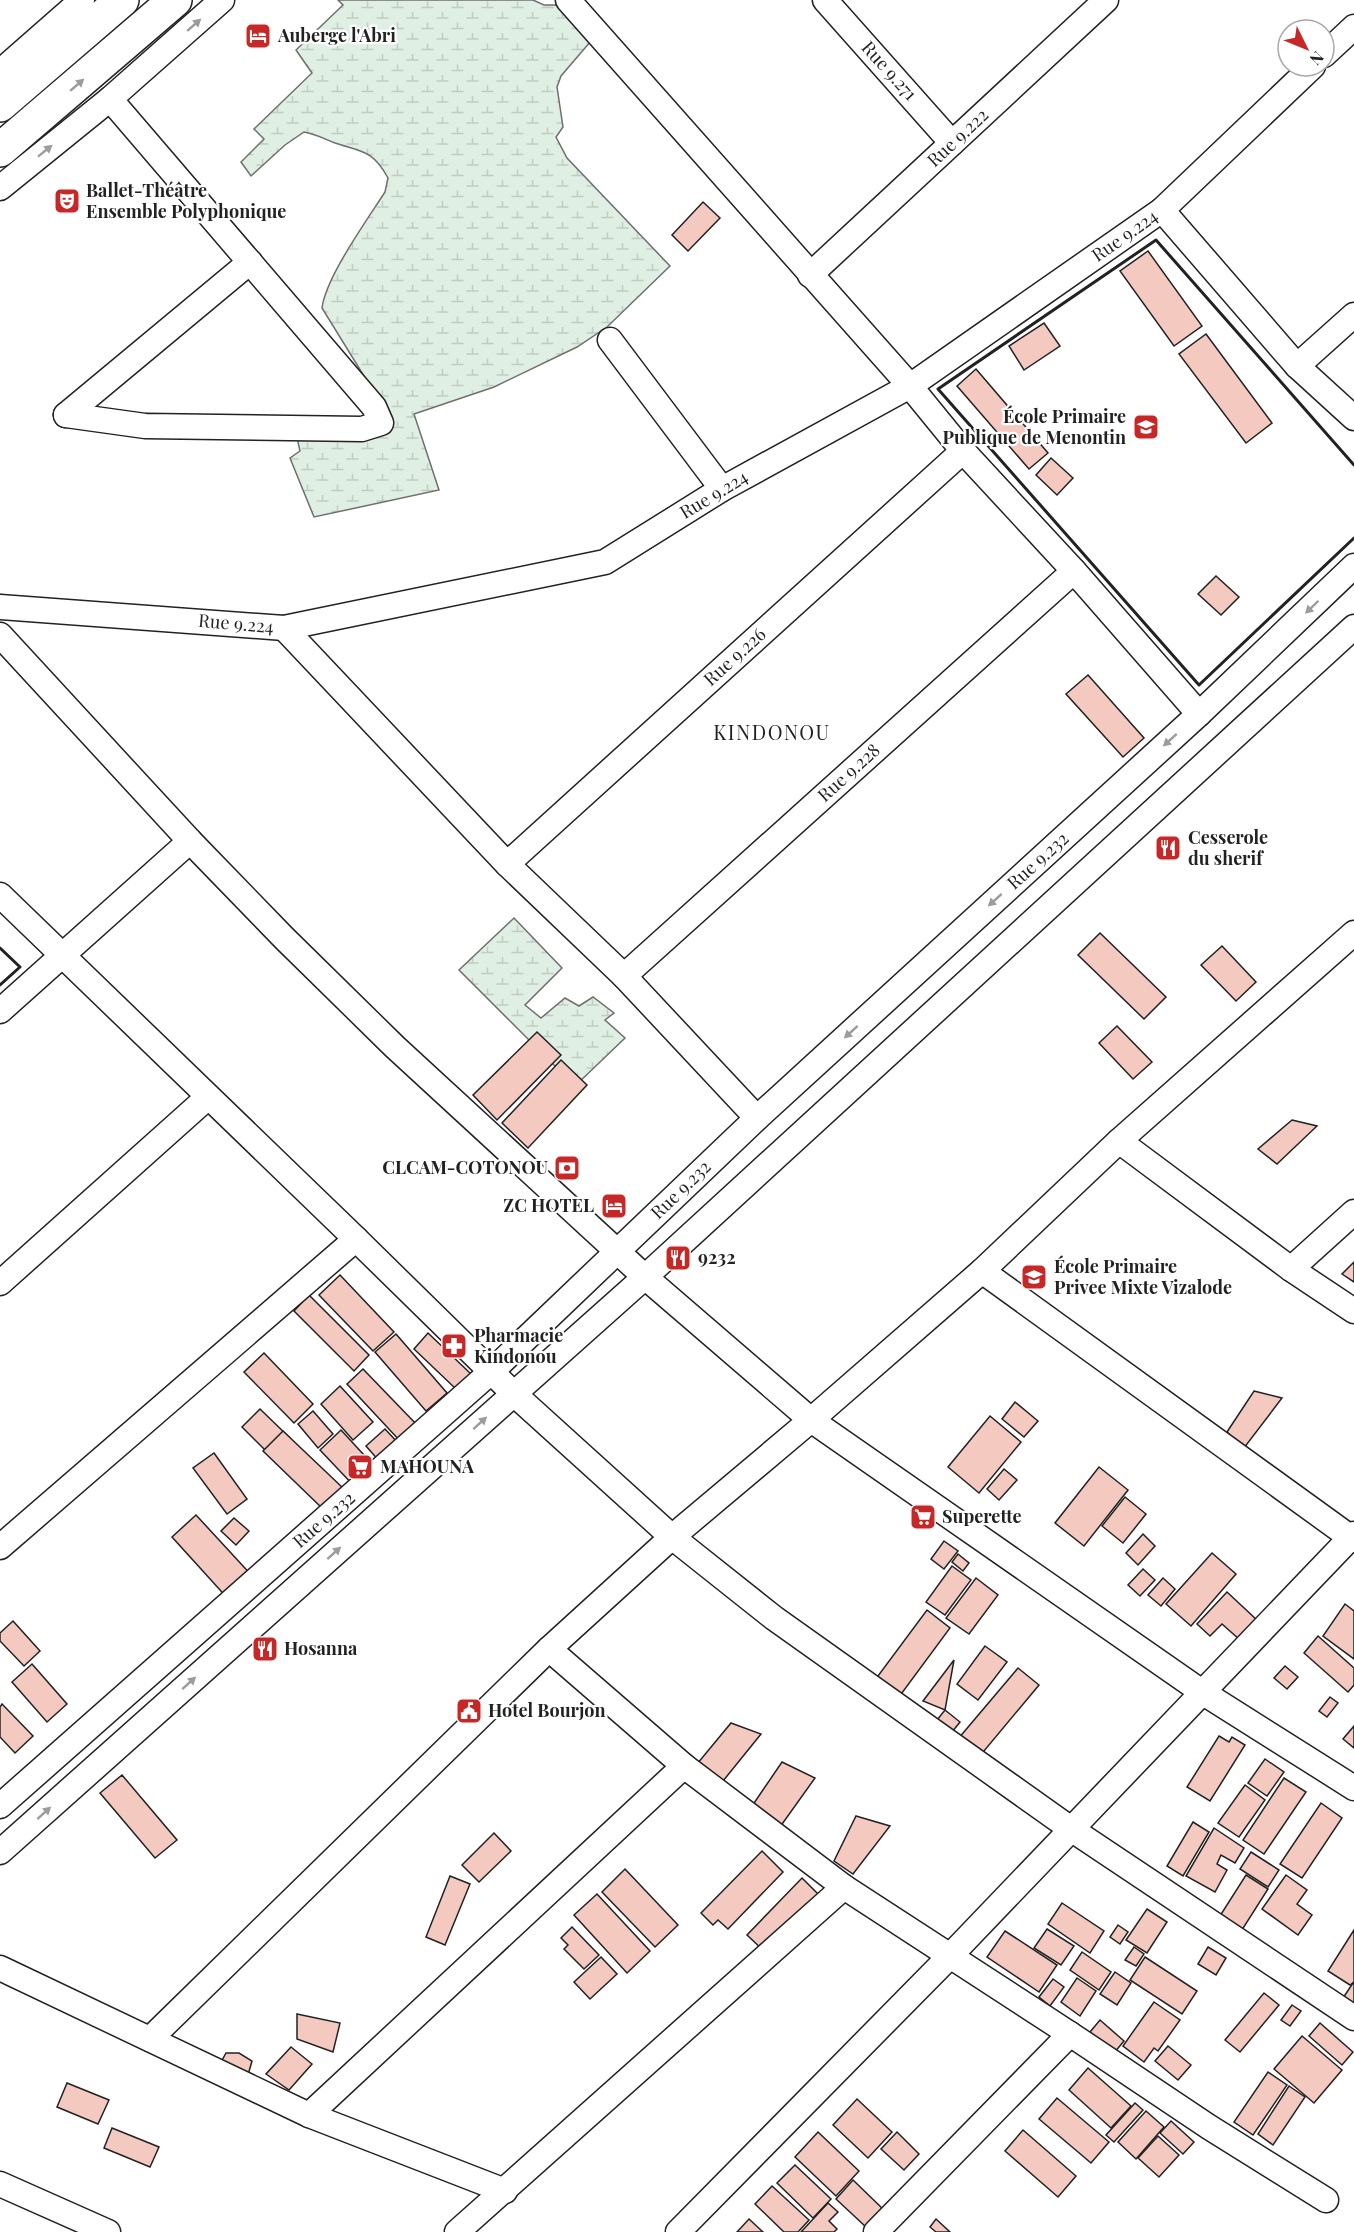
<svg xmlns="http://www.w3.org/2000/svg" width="1354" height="2232" viewBox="0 0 1354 2232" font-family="'Playfair Display',serif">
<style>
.wetland{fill:url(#wetland-marsh);stroke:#6f6f6f;stroke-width:1.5}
.building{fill:#f3c9c0;stroke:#222;stroke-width:1.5}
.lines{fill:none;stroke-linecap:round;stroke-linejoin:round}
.minor-casing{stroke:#222;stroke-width:27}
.highway-casing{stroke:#222;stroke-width:36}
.minor{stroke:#fff;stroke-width:24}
.highway{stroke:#fff;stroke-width:33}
.wall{stroke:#222;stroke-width:3}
.oneway{fill:#9c9c9c}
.labels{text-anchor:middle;stroke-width:4.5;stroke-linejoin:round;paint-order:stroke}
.poi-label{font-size:18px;font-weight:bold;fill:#222;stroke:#fff;text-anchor:start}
.street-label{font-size:18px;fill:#222;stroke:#fff}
.neighbourhood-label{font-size:20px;letter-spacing:1.5px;fill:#222;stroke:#fff}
</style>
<defs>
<pattern id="wetland-marsh" width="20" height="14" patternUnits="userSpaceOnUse" patternTransform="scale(1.5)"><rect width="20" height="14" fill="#e0efe3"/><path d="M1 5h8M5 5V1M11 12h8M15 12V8" fill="none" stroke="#c0cdc2"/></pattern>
</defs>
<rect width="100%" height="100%" fill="#fff"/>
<!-- wetland -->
<g class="wetland">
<path d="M338,0H533L544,5H562L591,41L561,76L557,87L563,127L556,137L567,158L670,266L607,327L577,347L494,387L414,414L439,490L314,517L290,458L300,451L297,438L377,430L372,389L322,308C326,277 367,220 385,192L388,178C373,150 362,152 335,143C324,139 316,134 304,132L285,145L251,176L241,162L264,139L254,129L312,73L296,50L343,5Z"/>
<path d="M514,918L562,968L525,1005L541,1018L565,998L579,1006L593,997L614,1013L605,1020L625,1038L575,1086L459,970Z"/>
</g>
<!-- building -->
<g class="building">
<path d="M703,202L720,218L688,251L672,235Z"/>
<path d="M1148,251L1202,326L1174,346L1120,271Z"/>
<path d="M1044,323L1060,346L1024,370L1009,346Z"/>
<path d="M1206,334L1272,423L1246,443L1179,354Z"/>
<path d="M976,369L1048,453L1029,469L957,386Z"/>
<path d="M1051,458L1073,478L1057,495L1036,475Z"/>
<path d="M1216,576L1239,597L1221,615L1198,594Z"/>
<path d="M1088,675L1144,738L1123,757L1066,694Z"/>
<path d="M1100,933L1166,997L1144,1019L1078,955Z"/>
<path d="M1222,946L1256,982L1236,1001L1201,965Z"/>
<path d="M1117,1026L1152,1062L1133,1079L1099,1043Z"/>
<path d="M537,1032L561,1055L497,1120L473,1095Z"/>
<path d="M561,1060L587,1085L528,1148L502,1123Z"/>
<path d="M1292,1120L1317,1126L1277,1164L1258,1149Z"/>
<path d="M1354,1262V1282L1342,1274Z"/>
<path d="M340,1275L394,1332L373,1351L319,1295Z"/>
<path d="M309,1295L369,1355L354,1371L294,1311Z"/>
<path d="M428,1333L471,1374L457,1390L414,1349Z"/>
<path d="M396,1334L447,1393L426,1411L375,1352Z"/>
<path d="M264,1353L313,1404L294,1423L244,1372Z"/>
<path d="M363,1369L418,1426L401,1442L347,1384Z"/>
<path d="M340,1386L373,1422L353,1440L321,1404Z"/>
<path d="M1254,1391L1282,1398L1244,1448L1227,1432Z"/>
<path d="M1015,1402L1038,1421L1024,1437L1002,1419Z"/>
<path d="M260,1409L290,1438L272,1457L242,1427Z"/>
<path d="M313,1411L333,1434L318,1448L298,1424Z"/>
<path d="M990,1416L1021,1442L979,1493L948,1467Z"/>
<path d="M385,1429L399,1444L380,1462L366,1446Z"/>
<path d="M341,1430L375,1467L354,1486L320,1450Z"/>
<path d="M283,1431L344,1489L324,1510L263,1451Z"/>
<path d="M214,1453L247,1499L227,1514L193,1468Z"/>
<path d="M1099,1467L1128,1490L1084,1546L1055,1523Z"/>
<path d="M1004,1469L1017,1480L999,1500L987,1489Z"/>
<path d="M1125,1497L1146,1514L1123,1543L1102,1526Z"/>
<path d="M196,1515L255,1579L230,1601L172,1537Z"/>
<path d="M234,1518L249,1531L236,1545L221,1531Z"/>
<path d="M1143,1534L1155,1546L1138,1565L1126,1553Z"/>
<path d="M944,1541L958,1551L944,1569L931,1559Z"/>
<path d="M1212,1553L1236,1574L1191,1626L1166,1604Z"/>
<path d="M958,1554L969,1563L963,1571L952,1562Z"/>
<path d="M952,1566L971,1580L945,1615L926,1602Z"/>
<path d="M1143,1569L1155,1580L1140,1596L1128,1585Z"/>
<path d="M976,1578L998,1595L969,1634L946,1618Z"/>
<path d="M1163,1578L1175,1589L1161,1606L1148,1595Z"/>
<path d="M1227,1592L1258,1621L1240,1640L1222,1624L1210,1636L1197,1624Z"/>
<path d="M1345,1604L1354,1611V1659L1323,1636Z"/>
<path d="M927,1610L950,1628L896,1701L872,1684Z"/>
<path d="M13,1621L40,1651L24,1666L0,1641V1633Z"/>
<path d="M1318,1636L1354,1668V1685L1348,1692L1304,1653Z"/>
<path d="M985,1646L1007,1662L978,1700L957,1684Z"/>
<path d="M954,1660L945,1710L923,1701Z"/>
<path d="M32,1664L67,1704L47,1722L12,1682Z"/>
<path d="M1285,1666L1298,1677L1287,1689L1274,1678Z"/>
<path d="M1018,1668L1039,1685L979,1757L958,1739Z"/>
<path d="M1330,1697L1338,1703L1327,1717L1319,1711Z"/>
<path d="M2,1704L33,1736L15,1753L0,1737V1707Z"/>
<path d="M945,1710L960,1722L948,1737L933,1725Z"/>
<path d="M731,1723L761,1734L723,1781L697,1764Z"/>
<path d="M1354,1726V1748L1343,1739Z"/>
<path d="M1219,1736L1229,1742L1232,1737L1245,1745L1210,1801L1187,1787Z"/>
<path d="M1265,1759L1284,1772L1267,1796L1248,1783Z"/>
<path d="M782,1762L815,1778L780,1827L750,1809Z"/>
<path d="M122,1775L177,1840L155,1858L100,1793Z"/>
<path d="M1284,1778L1306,1792L1264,1854L1243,1840Z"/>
<path d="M1245,1785L1265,1800L1239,1837L1218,1823Z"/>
<path d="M1321,1803L1342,1818L1302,1878L1280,1864Z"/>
<path d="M856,1816L890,1826L853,1874L834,1861Z"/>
<path d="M1193,1822L1209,1832L1183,1876L1167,1866Z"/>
<path d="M1214,1828L1244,1848L1235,1863L1221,1855L1217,1864L1227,1870L1215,1892L1186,1876Z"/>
<path d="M494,1833L511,1851L479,1882L462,1865Z"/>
<path d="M762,1851L783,1872L728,1929L718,1920L713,1925L701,1913Z"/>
<path d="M1251,1852L1279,1870L1268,1887L1240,1869Z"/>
<path d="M625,1869L678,1925L655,1947L602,1892Z"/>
<path d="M1246,1875L1268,1889L1240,1933L1218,1919Z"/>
<path d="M1286,1875L1307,1890L1297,1904L1312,1915L1298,1935L1262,1909Z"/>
<path d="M450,1876L470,1884L445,1945L426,1937Z"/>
<path d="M802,1878L819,1895L764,1951L747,1935Z"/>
<path d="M597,1894L650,1951L627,1973L574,1915Z"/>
<path d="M1062,1903L1104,1931L1090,1953L1048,1924Z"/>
<path d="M1147,1909L1167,1922L1147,1953L1126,1940Z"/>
<path d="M1118,1925L1128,1932L1120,1944L1110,1937Z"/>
<path d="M572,1927L599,1955L584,1969L564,1949L568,1945L561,1938Z"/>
<path d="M1047,1929L1074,1946L1061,1965L1034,1948Z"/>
<path d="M1354,1930V1982L1350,1985L1328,1971Z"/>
<path d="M1005,1931L1057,1965L1039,1992L987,1957Z"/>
<path d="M1134,1947L1144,1954L1136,1966L1125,1960Z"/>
<path d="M1208,1947L1226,1958L1216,1975L1198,1964Z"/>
<path d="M1082,1952L1111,1972L1099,1990L1070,1970Z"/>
<path d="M601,1957L617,1974L590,1999L574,1982Z"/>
<path d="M1145,1957L1197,1991L1182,2014L1130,1980Z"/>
<path d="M1115,1972L1131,1983L1117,2005L1100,1994Z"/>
<path d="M1077,1978L1096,1991L1080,2016L1061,2002Z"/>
<path d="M1053,1979L1064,1987L1050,2006L1039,1997Z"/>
<path d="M1353,1983L1354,1984V2007L1341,2001Z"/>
<path d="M1264,1993L1279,2005L1240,2052L1225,2040Z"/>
<path d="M1154,2002L1180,2020L1158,2051L1154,2048L1144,2062L1123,2046Z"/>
<path d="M1292,2005L1301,2011L1290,2026L1281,2020Z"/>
<path d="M297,2014L340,2023L333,2052L297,2039Z"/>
<path d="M1100,2020L1124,2041L1114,2053L1090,2032Z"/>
<path d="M1320,2023L1353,2052L1342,2065L1309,2036Z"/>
<path d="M1302,2036L1342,2070L1314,2103L1274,2069Z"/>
<path d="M1168,2046L1191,2065L1178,2080L1155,2061Z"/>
<path d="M291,2047L312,2064L289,2090L266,2074Z"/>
<path d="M226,2053H239L252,2061L248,2075L220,2064Z"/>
<path d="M1088,2068L1131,2106L1111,2128L1069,2090Z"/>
<path d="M1268,2072L1287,2085L1253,2135L1234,2122Z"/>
<path d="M67,2083L109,2100L98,2124L57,2107Z"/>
<path d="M1289,2086L1305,2097L1273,2145L1258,2134Z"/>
<path d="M1057,2098L1109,2142L1091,2163L1039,2119Z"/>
<path d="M857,2099L892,2132L868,2158L833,2125Z"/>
<path d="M1135,2103L1143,2110L1114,2142L1106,2135Z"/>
<path d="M1146,2111L1164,2127L1136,2159L1118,2142Z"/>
<path d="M1171,2121L1194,2142L1183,2154L1160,2133Z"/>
<path d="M112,2128L159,2147L150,2167L104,2148Z"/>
<path d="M1023,2130L1076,2176L1058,2197L1005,2151Z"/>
<path d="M818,2132L859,2171L836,2196L795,2157Z"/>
<path d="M897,2132L919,2154L904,2170L881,2149Z"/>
<path d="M1158,2136L1179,2155L1159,2177L1138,2158Z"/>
<path d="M795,2165L831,2199L813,2218L777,2183Z"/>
<path d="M853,2180L884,2210L867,2228L836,2199Z"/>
<path d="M772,2186L809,2220L798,2232H784L755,2204Z"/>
<path d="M828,2203L838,2212L829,2221L837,2229L834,2232H801Z"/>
<path d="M749,2219L763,2232H737Z"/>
<path d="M936,2219L950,2232H936L930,2227Z"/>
</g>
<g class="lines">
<!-- minor casing -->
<g class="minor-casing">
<g id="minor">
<path d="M568,0L910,386L963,451L1074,571L1199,714"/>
<path d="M825,0L952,143"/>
<path d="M1324,55L1354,27"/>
<path d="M0,72L82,0"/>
<path d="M0,188L110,99L222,0"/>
<path d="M1162,210L1297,366L1354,418"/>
<path d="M810,275L1106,0"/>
<path d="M610,340L722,489"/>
<path d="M1297,366L1354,315"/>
<path d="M66,415L145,426L362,429L381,423L374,407L110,99"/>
<path d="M66,415L250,262"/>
<path d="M0,607L284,628L605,562L722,489L910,386L1162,210L1313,66"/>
<path d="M284,628L507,864L624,976L757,1118"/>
<path d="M0,635L190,841L284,938L395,1047L645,1277L811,1420L1202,1692L1354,1788"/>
<path d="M507,864L963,451"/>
<path d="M0,895L356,1239L513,1393L672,1537L774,1618L1071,1829L1354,2018"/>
<path d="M624,976L1074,571"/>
<path d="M0,1011L190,841"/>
<path d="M1119,1141L1291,1269L1354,1311"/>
<path d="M1291,1269L1354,1212"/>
<path d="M982,1271L1354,1540"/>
<path d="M0,1283L208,1097"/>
<path d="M0,1547L356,1239"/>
<path d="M549,1649L684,1766L844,1887L1070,2034L1209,2127L1326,2200"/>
<path d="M0,1806L492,1371L757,1118L1199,714L1354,566"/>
<path d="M0,1852L645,1277L1354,627"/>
<path d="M0,1968L309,2115L505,2191"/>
<path d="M150,2039L549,1649L672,1537L811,1420L982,1271L1119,1141L1354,933"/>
<path d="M309,2115L684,1766"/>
<path d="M0,2184L108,2232"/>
<path d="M457,2232L844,1887"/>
<path d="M678,2232L950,1956L1354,1534"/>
<path d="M876,2232L1070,2034"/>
</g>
</g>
<!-- highway casing -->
<g class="highway-casing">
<g id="highway">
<path d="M0,105L122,0"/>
<path d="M0,150L175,0"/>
</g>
</g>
<!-- minor -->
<use href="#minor" class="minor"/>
<!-- highway -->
<use href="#highway" class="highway"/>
<!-- wall -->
<g class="wall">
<path d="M1354,465L1156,240L938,389L1199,685L1354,538"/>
<path d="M0,948L20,967L0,985"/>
</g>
</g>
<!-- one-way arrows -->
<defs><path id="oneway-solid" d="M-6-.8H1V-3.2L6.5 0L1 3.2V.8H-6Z" transform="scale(1.5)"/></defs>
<g class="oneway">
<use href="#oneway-solid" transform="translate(194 25) rotate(-41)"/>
<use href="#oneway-solid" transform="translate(77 85) rotate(-41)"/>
<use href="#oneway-solid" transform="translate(45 151) rotate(-39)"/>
<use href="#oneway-solid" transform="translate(1312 607) rotate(136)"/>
<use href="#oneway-solid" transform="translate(1170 740) rotate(138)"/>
<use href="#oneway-solid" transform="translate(995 900) rotate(138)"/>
<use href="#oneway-solid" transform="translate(851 1032) rotate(138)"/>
<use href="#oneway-solid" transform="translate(480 1423) rotate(-42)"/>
<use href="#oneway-solid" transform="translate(334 1553) rotate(-42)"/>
<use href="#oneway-solid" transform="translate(189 1683) rotate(-42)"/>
<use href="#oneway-solid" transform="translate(44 1813) rotate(-42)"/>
</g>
<!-- icons -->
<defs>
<g id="hotel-square" transform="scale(1.35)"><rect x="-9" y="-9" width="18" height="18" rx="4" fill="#c62828" stroke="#fff"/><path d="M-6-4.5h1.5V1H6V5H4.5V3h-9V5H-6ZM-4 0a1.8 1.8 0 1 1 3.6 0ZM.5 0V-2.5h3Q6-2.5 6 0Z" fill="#fff"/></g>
<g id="theatre-square" transform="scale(1.35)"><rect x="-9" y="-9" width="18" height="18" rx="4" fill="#c62828" stroke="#fff"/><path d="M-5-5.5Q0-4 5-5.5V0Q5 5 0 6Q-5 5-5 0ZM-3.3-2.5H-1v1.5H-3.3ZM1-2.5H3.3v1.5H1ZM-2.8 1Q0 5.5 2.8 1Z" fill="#fff"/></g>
<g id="school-square" transform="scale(1.35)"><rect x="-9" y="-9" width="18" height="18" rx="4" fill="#c62828" stroke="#fff"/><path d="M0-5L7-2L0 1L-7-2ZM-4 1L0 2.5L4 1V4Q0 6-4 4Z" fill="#fff"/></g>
<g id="restaurant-square" transform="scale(1.35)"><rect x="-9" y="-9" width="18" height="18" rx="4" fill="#c62828" stroke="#fff"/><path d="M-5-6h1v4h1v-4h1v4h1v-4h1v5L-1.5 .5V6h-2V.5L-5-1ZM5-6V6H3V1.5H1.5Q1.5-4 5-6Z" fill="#fff"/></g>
<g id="bank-square" transform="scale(1.35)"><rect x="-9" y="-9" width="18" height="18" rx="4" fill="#c62828" stroke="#fff"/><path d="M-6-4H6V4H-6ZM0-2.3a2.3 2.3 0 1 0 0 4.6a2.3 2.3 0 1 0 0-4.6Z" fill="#fff"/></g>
<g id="pharmacy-square" transform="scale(1.35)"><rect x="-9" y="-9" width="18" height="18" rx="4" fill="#c62828" stroke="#fff"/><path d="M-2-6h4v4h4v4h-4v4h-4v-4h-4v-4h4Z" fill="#fff"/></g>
<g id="supermarket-square" transform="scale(1.35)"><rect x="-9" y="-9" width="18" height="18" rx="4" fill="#c62828" stroke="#fff"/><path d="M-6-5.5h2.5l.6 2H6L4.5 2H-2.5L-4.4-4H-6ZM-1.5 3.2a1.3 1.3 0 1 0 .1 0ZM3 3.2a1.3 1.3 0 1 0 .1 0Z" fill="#fff"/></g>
<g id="civic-square" transform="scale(1.35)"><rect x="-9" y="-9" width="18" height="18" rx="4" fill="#c62828" stroke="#fff"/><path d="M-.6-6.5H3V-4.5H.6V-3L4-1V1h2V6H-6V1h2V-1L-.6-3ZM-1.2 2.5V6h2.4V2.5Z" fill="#fff"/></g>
</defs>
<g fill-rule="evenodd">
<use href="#hotel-square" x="258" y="36"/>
<use href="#theatre-square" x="67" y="201"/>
<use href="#school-square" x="1146" y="427"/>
<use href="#restaurant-square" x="1168" y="848"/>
<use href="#bank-square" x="567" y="1168"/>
<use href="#hotel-square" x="614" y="1206"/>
<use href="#restaurant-square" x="678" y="1258"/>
<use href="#school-square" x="1034" y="1277"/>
<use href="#pharmacy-square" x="454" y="1346"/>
<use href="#supermarket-square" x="360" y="1467"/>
<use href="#supermarket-square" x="923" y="1517"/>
<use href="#restaurant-square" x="265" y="1649"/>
<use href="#civic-square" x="469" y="1711"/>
</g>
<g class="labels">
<!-- poi labels -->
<g class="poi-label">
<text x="278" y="42">Auberge l'Abri</text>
<text x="86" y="197">Ballet-Théâtre<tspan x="86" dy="21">Ensemble Polyphonique</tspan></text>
<text x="1126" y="423" text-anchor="end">École Primaire<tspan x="1126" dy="21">Publique de Menontin</tspan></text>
<text x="1188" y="844">Cesserole<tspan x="1188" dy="21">du sherif</tspan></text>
<text x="548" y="1174" text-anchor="end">CLCAM-COTONOU</text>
<text x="594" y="1212" text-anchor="end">ZC HOTEL</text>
<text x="698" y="1264">9232</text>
<text x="1054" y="1273">École Primaire<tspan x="1054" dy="21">Privee Mixte Vizalode</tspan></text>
<text x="474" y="1342">Pharmacie<tspan x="474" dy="21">Kindonou</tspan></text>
<text x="380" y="1473">MAHOUNA</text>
<text x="942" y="1523">Superette</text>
<text x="284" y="1655">Hosanna</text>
<text x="488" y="1717">Hotel Bourjon</text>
</g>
<!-- street labels -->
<g class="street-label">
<text transform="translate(889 71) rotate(48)" y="6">Rue 9.271</text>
<text transform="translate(958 138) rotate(-43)" y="6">Rue 9.222</text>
<text transform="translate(1125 236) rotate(-35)" y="6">Rue 9.224</text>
<text transform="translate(714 495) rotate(-31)" y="6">Rue 9.224</text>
<text transform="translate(236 624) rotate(5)" y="6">Rue 9.224</text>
<text transform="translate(735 657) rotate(-42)" y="6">Rue 9.226</text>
<text transform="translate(849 773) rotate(-42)" y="6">Rue 9.228</text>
<text transform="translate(1038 861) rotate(-42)" y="6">Rue 9.232</text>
<text transform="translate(681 1190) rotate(-44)" y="6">Rue 9.232</text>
<text transform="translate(324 1520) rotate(-41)" y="6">Rue 9.232</text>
</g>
<!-- neighbourhood labels -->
<g class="neighbourhood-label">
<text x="772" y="740">KINDONOU</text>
</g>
</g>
<!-- north arrow -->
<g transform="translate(1306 48) rotate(133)"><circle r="28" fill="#ffffff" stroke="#a7a7a7" stroke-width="1.5"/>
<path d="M0-4.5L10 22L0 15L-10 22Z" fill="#c62828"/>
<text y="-9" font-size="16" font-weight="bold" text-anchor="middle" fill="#222222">N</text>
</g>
</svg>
